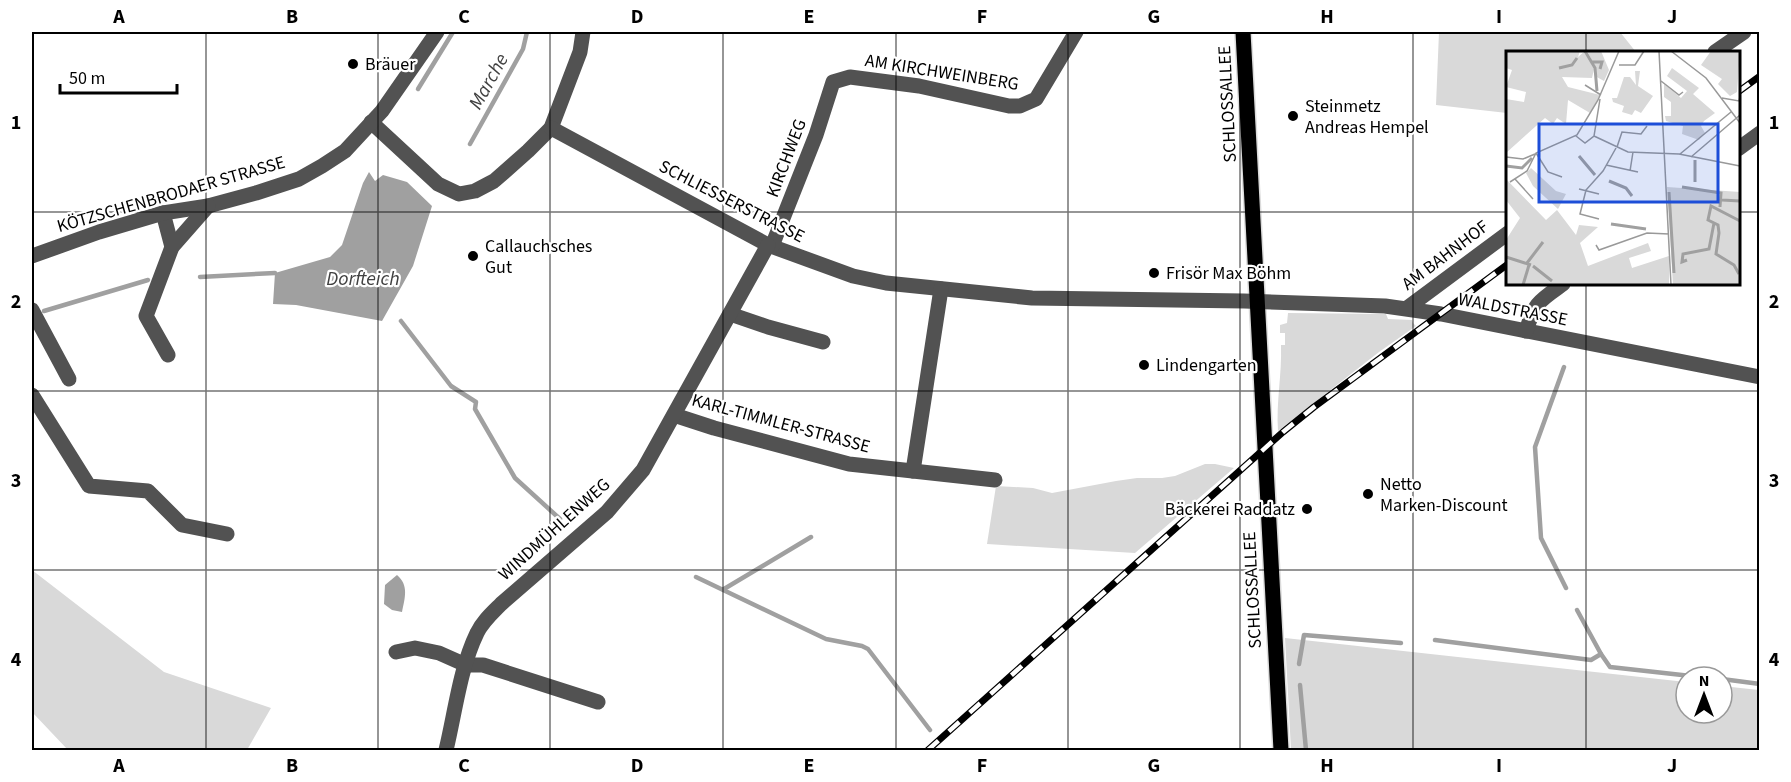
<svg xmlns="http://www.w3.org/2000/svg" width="1791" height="782" viewBox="0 0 1791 782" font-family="'Source Sans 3',sans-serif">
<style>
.green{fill:#d9d9d9}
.water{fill:#a0a0a0}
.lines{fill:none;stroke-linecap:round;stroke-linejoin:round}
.stream{stroke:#a0a0a0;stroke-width:4.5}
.major-casing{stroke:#dbdbdb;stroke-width:18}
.minor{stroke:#525252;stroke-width:15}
.major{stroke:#000;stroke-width:15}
.rail-casing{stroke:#000;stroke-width:7}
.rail{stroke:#fff;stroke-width:4.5;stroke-dasharray:14;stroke-linecap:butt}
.grid{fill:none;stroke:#000;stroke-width:1.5;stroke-opacity:0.55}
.poi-dot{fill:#000;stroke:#fff;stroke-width:2}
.labels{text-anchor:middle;stroke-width:4.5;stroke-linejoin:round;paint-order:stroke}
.poi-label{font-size:18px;fill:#000;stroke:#fff;text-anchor:start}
.street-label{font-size:18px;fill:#000;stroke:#fff}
.water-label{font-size:20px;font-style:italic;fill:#414141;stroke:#fff}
.inset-river{fill:none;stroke:#a0a0a0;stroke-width:3}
.inset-road{fill:none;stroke:#999;stroke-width:1.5}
.view{fill:#1d4ed8;fill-opacity:0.15;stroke:#1d4ed8;stroke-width:3}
.inset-edge{fill:none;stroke:#000;stroke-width:3}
.neatline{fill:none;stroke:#000;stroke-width:2}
.grid-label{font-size:20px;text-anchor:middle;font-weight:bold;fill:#000}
</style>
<rect width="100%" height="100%" fill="#fff"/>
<!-- green -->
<g class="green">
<path d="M1439,32H1620L1636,52H1508L1507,113L1436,105Z"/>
<path d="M1288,313L1386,314L1388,319L1412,320L1413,323L1416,326L1379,352L1278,431C1276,402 1282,375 1281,345H1285V333H1280V325L1287,323Z"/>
<path d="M1205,464H1215L1234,468L1135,553L987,544L996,486L1033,488L1052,493L1116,481L1137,478H1162L1175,476Z"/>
<path d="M32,570L164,672L271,708L247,750H68L32,712Z"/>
<path d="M1285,638L1686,682V713H1722V686L1759,690V750H1291Z"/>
</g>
<!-- water -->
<g class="water">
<path d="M369,172L375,181L383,175L407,182L432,206L413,266L382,321L296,305L273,304L275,273L330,257L342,245L363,183Z"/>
<path d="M397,575C409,585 405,598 402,612L392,610L384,604L385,585Z"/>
</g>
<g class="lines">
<!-- stream -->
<g class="stream">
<path d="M418,89L453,32"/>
<path d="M470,144L523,49L527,32"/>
<path d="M200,277L275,273"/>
<path d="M44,311L148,280"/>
<path d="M401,321L451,386L476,402L475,409L515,478L560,519"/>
<path d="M1564,367L1535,447L1541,538L1566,588"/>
<path d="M696,577L826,639L862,646L868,649L930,730"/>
<path d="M724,589L811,537"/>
<path d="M1577,610L1601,654"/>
<path d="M1435,640L1591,660L1601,654L1610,667L1700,677"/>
<path d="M1299,664L1304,635L1401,643"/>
<path d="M1722,679L1760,684"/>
<path d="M1300,685L1306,750"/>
</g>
<!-- major casing -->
<g class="major-casing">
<path id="major" d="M1243,32L1281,750"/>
</g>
<!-- minor -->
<g class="minor">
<path d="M1715,52L1744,32"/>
<path d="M371,122L438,184L459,194L475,191L494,181L528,151L551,128L580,52L583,32"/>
<path d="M551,128L768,245L853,276L886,283L1032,298L1244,301L1385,306L1441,314L1760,377"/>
<path d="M1738,149L1760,133"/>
<path d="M163,213L172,247"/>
<path d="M772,246L816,135L833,82L850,77L919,86L1009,106H1020L1036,99L1076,32"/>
<path d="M32,256L99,232L163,213L208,206L256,193L299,179L322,166L345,151L382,111L437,32"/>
<path d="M1407,308L1508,233"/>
<path d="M32,310L69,379"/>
<path d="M730,314L768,327L823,342"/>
<path d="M1526,331C1535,302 1539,301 1563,284"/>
<path d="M168,355L146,316L172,247L208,206"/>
<path d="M32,395L89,486L148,491L182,525L227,534"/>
<path d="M674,415L714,428L849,464L995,480"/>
<path d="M913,471L941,289"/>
<path d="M396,652L415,648L439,653L466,665H483L598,702"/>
<path d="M446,750C455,713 460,668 477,633C482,622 492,613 501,604L607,512L643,470L768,245"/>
</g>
<!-- major -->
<use href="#major" class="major"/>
<!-- rail casing -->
<g class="rail-casing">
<g id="rail">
<path d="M1738,92L1760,76"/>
<path d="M928,750L1283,432L1314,407L1508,264"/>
</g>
</g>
<!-- rail -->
<use href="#rail" class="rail"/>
</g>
<!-- grid -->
<path class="grid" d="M206,32V750M378,32V750M550,32V750M723,32V750M896,32V750M1068,32V750M1240,32V750M1413,32V750M1586,32V52M32,212H1508M1738,212H1760M1586,284V750M32,391H1760M32,570H1760"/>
<!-- markers -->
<g class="poi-dot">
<circle cx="353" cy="64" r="6"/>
<circle cx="1293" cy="116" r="6"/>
<circle cx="473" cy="256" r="6"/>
<circle cx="1154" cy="273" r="6"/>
<circle cx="1144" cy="365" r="6"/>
<circle cx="1368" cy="494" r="6"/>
<circle cx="1307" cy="509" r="6"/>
</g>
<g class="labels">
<!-- poi labels -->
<g class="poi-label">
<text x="365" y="70">Bräuer</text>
<text x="1305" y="112">Steinmetz<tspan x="1305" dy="21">Andreas Hempel</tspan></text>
<text x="485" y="252">Callauchsches<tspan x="485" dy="21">Gut</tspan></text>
<text x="1166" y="279">Frisör Max Böhm</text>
<text x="1156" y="371">Lindengarten</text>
<text x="1380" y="490">Netto<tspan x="1380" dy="21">Marken-Discount</tspan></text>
<text x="1295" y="515" text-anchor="end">Bäckerei Raddatz</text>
</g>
<!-- street labels -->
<g class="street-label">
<text transform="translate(942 72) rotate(9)" y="6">AM KIRCHWEINBERG</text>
<text transform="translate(1227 104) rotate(-93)" y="6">SCHLOSSALLEE</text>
<text transform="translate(786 158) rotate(-69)" y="6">KIRCHWEG</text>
<text transform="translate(171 194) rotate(-16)" y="6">KÖTZSCHENBRODAER STRASSE</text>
<text transform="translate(732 201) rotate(27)" y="6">SCHLIESSERSTRASSE</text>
<text transform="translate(1445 255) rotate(-37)" y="6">AM BAHNHOF</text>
<text transform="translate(1513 309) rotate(11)" y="6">WALDSTRASSE</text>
<text transform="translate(781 423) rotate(15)" y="6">KARL-TIMMLER-STRASSE</text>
<text transform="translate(554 529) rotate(-42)" y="6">WINDMÜHLENWEG</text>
<text transform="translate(1252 590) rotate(-93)" y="6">SCHLOSSALLEE</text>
</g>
<!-- water labels -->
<g class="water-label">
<text transform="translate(488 81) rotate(-61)" y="7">Marche</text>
<text x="363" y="285">Dorfteich</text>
</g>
</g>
<!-- overview -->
<g transform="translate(1506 51)">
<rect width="234" height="234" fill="#fff"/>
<path d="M0,0H74L72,6L79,0L88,18L86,27L56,26L62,36L94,44L84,62L62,49L60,73L51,67L47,73L39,67L0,102V48L18,51L20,41L0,36L6,19L0,17ZM81,0H95L103,19L98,30L89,25V15ZM205,0H234L231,41L224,45L212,33L216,28L195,14ZM166,17L193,37L187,43L209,62L198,70L195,75L199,82L193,89L176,83L177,75L160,70L159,65H165V51L158,46V33L175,47L181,40L161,25ZM129,20H134L132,35L147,45L135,62L129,59L126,64L116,61L118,55L107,51L106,47H111L118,26H124L130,34ZM25,117L50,140L60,143L52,158L27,135L20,122ZM0,128L40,169L51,159L70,184L73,174L92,176L74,192L82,215L142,192L145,200L123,207L126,217L163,205V234H0V189L14,167L0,149ZM161,136L234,141V234H167Z" fill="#d9d9d9"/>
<path class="inset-river" d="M79,0L89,17L91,40M85,11H96L94,18M53,17L66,14L71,7M73,105L89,124M189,109V131M0,115L16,117L26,107M103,130L120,137L126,145M176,136L215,142L214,156M163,141L168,222M216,149L234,150M105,173L140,178M0,206L25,214M181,209L176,211L177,203L203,198L208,172M21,212L37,191M27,215L46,230M233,223L228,214L210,203L213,182L212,174L202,169L205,155L234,170M17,234L23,214"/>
<path class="inset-road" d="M153,0L165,234M165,0L200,27L234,72M113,14H129L138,0M155,30L173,44L177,41M79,34L95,44M216,47L233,50L234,46M70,85L79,92L88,85L94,48M88,85L122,101L173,103L234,115M111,96L116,81L135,83L141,75M30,102L42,121L56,126M174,103L225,61M0,106L17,108L29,103M185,106L234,64M100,114L132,121M124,120L127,101M9,128L27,148M4,131L21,120L30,102L71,84L92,49L113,0M73,138L93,143M93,168L74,163L80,139L97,120L110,97M90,194L93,199L141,182L163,183"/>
<path class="view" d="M33,73H212V151H33Z"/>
<rect width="234" height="234" class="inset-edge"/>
</g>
<!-- border -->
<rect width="1791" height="782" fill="none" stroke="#ffffff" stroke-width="66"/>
<!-- north arrow -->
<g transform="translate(1704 695)"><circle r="28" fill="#ffffff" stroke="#999999" stroke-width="1.5"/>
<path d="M0-4.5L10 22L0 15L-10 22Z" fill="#000000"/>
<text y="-9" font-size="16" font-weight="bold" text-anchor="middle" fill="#000000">N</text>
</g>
<!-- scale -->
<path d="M60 84v9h117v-9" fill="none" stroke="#000000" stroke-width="3"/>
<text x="69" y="84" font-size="18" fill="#000000" stroke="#ffffff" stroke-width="4.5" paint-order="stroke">50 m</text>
<rect x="33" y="33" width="1725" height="716" class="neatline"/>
<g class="grid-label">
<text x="119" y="23">A</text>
<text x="292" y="23">B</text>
<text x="464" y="23">C</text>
<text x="637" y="23">D</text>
<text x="809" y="23">E</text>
<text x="982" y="23">F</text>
<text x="1154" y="23">G</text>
<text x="1327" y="23">H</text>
<text x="1499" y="23">I</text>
<text x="1672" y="23">J</text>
<text x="16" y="129">1</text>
<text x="1774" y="129">1</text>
<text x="16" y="308">2</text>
<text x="1774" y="308">2</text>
<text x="16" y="487">3</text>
<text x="1774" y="487">3</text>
<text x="16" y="666">4</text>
<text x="1774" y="666">4</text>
<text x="119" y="772">A</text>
<text x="292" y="772">B</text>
<text x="464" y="772">C</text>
<text x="637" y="772">D</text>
<text x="809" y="772">E</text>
<text x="982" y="772">F</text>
<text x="1154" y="772">G</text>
<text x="1327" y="772">H</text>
<text x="1499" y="772">I</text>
<text x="1672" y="772">J</text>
</g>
</svg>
